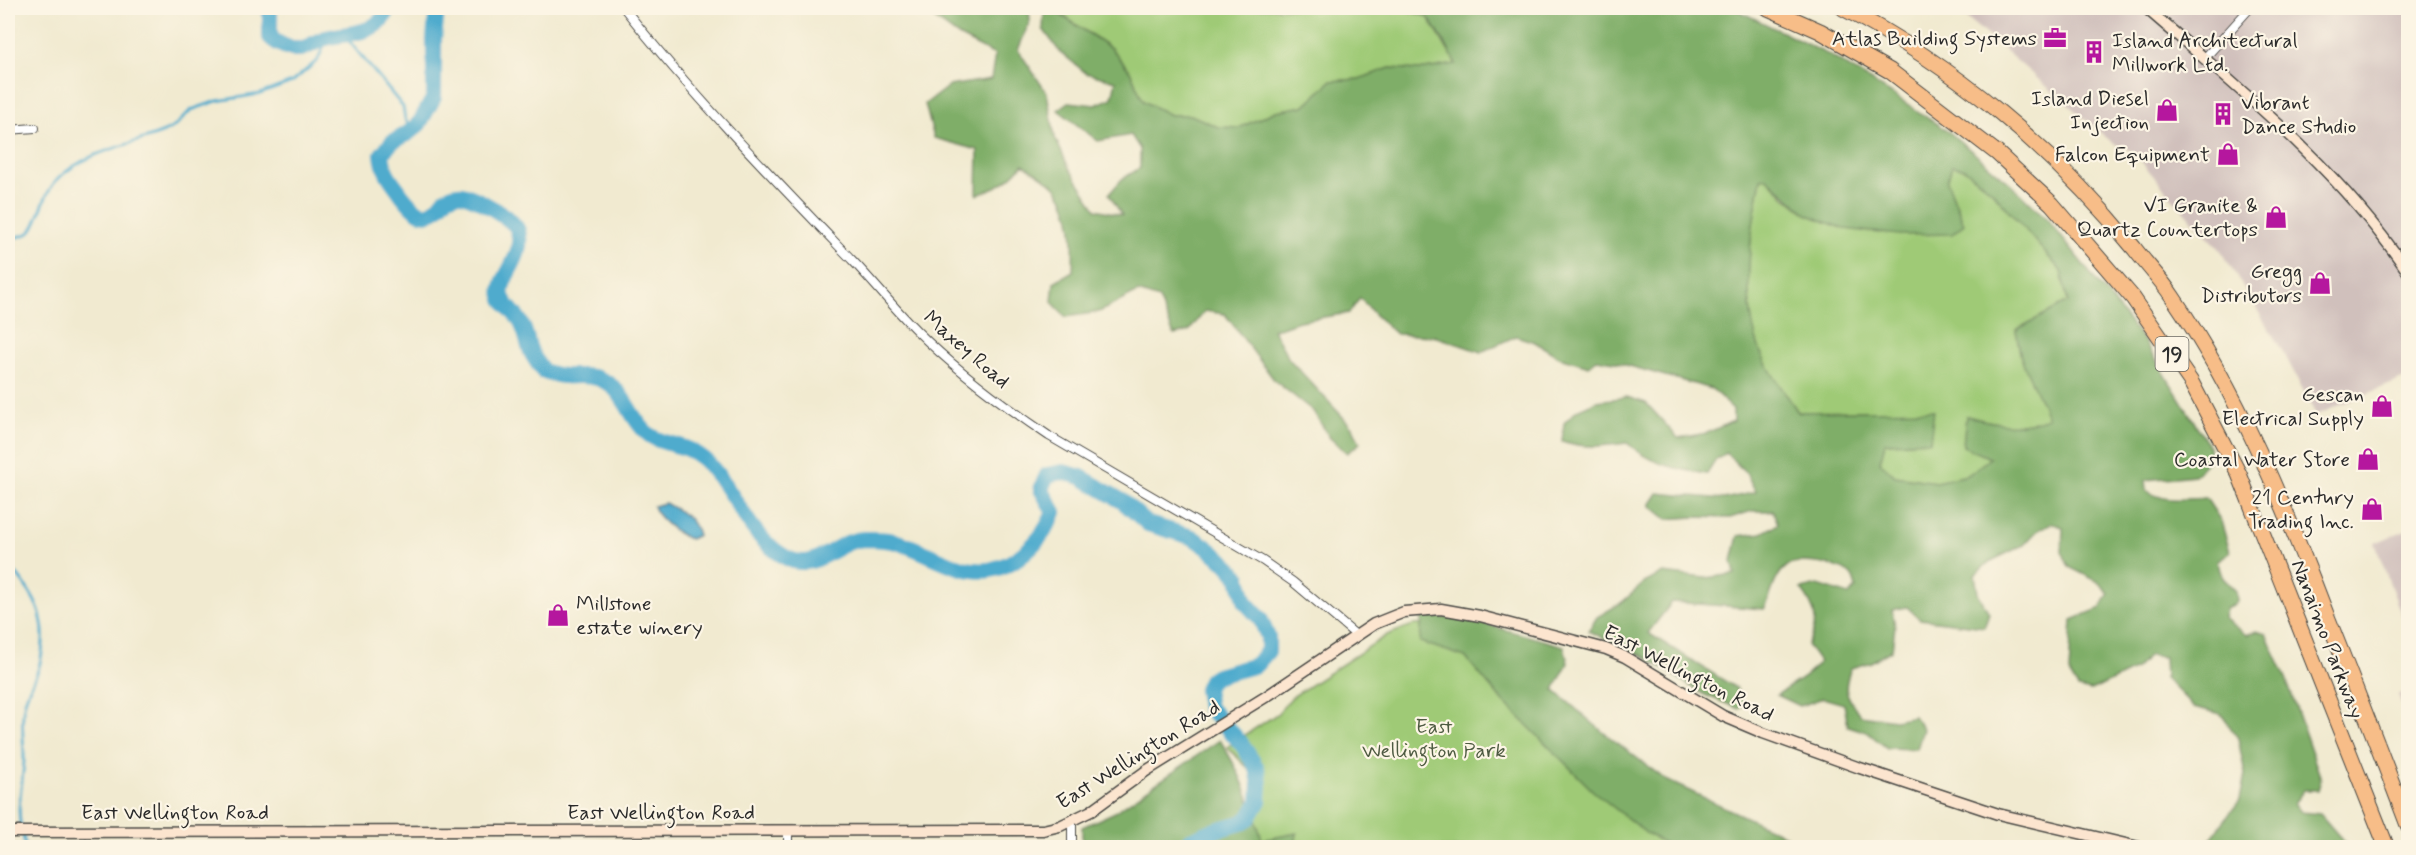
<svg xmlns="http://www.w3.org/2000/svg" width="2416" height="855" viewBox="0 0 2416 855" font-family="Mynerve,sans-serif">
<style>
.industrial{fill:#d0c0bc}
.green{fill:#9fca76;stroke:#657a50;stroke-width:1.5}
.forest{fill:#7fae67;stroke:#556c49;stroke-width:1.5;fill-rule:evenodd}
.water{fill:#4fabcd;stroke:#3d6b7c;stroke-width:1.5}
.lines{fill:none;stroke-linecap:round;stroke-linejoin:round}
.stream{stroke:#4fabcd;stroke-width:3}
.river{stroke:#4fabcd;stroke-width:16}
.street-casing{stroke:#494844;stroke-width:10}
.secondary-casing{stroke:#494844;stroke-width:13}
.highway-casing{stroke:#494844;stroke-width:17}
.street{stroke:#fff;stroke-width:8}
.secondary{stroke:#fce5cf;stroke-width:10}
.highway{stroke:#f7bd88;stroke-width:15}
.labels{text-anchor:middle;stroke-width:4.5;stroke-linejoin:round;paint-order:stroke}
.shield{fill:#fcf5e5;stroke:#6a6863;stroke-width:1.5}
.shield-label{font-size:20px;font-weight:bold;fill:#2b2b2b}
.poi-label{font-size:21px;fill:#2b2b2b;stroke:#fcf5e5;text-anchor:end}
.street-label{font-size:21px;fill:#2b2b2b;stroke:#fcf5e5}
.park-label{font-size:21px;fill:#4e5b42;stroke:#fcf5e5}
</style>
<rect width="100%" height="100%" fill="#fcf5e5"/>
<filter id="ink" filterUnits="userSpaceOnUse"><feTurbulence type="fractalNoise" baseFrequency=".0167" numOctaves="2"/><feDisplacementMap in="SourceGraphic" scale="12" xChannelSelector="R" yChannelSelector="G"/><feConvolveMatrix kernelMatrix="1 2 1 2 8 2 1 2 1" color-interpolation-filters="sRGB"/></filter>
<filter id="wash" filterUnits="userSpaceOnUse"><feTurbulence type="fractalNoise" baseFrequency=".008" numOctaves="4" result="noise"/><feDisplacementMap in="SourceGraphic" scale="24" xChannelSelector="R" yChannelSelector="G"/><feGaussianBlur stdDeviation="1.35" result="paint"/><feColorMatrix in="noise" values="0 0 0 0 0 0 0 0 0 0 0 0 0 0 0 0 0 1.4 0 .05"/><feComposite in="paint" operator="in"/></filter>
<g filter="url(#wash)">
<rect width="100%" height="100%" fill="#f1ead0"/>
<!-- industrial -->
<g class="industrial">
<path d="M1955,8H2408V377L2316,415L2286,357L2220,249L2177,204L2135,154L2124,147L2114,144Z"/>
<path d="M2408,529V633L2375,543Z"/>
<path d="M2398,694H2408V725Z"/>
</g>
<!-- green -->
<g class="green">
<path d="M1052,8H1400L1428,17L1456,64L1419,70L1390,68L1359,79L1331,81L1304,106L1276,111L1239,128L1218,127L1191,115H1170L1143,101L1130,71L1111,48Z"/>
<path d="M1952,166L1963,168L1992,191L2061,271L2068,302L2016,330L2021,358L2049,418C2016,429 1999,425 1967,416L1963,445L1990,458L1968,475L1936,482L1895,476L1880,462L1884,443L1930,441L1866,411L1798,412C1786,394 1770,374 1761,353C1739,299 1750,234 1761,179L1767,177L1785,197L1808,215L1964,224L1947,181Z"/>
<path d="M1432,624L1549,688L1725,848H1189L1254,817V774L1227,747L1277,714L1292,697L1387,635L1413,625Z"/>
</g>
<!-- forest -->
<g class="forest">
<path d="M935,8H1029L1030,21L1018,50L1047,93L1055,138L1069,168L1096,209L1122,215L1109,194L1122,179L1140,168V149L1131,135L1098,141L1058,110L1069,102L1095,105L1112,98L1116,81L1086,73L1059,51L1043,29L1044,12L1050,8L1111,48L1130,71L1143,101L1170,115H1191L1218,127L1239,128L1276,111L1304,106L1331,81L1359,79L1390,68L1419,70L1456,64L1445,43L1428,17L1400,8H1733L1829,55L1892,94L1949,132L2011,184L2048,220L2147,345L2209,446L2210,459L2195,475L2145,480L2146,490C2163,503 2186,499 2206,498L2221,521L2230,552L2217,561L2223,578L2236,591L2237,602L2226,609L2224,618L2246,635L2257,631L2266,634L2284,673L2321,779L2318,790H2304L2294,803L2301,812L2320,814L2347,845V847L2210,848L2206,845L2240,800L2245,774L2238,738L2221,714L2194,707L2165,678L2164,657L2149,655L2136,669L2091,691L2078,688L2069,673L2072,620L2101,608L2109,593L2097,581L2069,567L2062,551L2063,527L2051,523L2037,531L2024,545L1989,562L1975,575L1978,593L1989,613L1984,627L1920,619L1907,607L1892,610L1895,626L1892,650L1871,662L1851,668C1842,691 1846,695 1860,715L1895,720L1914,716L1923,729L1917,749L1887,748L1867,732L1848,726L1844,704L1823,698L1800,706L1777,695C1793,683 1808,678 1819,662L1807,645C1820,623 1816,608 1801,589L1818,585L1849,595L1856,588C1855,584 1854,578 1851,575C1842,565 1801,558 1789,565C1773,575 1773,594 1764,609L1672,602L1648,633L1736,688L1744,705L1739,709L1703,694L1645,657L1588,631L1597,617L1621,603L1644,583L1663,573L1705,578L1735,574L1732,561L1738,536L1762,533L1778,524L1773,511H1752L1730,518L1694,517L1667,519L1650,505L1658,493L1724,499L1756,492L1746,473L1726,453L1715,461L1707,474C1672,468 1655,466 1627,443C1604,446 1584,449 1562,441L1564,423L1577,410L1597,401L1627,397L1646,403L1678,438L1707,433L1733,421V409L1712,389L1615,362L1597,359L1589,366L1559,357L1535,342L1516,336L1481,352L1434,336L1396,334L1375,315L1360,298L1349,313L1299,321L1273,330L1289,359L1353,428L1360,443L1347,453L1330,438L1313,411L1275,381L1225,314L1205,311L1189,331L1174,335L1159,299L1138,292L1099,312L1066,317L1052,302L1054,282L1073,271C1074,245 1074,211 1057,189C1050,180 1034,171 1023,164C1010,181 997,187 977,195L978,150L934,138L925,104L949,86L991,79L995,55L960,37L932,17ZM1952,166L1963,168L1992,191L2061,271L2068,302L2016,330L2021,358L2048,418C2018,429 1997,424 1966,416L1963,446L1990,458L1968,475L1936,482L1895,476L1880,462L1885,443L1930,441L1934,410L1798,412C1786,393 1770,374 1761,353C1740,299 1750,234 1761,179L1767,178L1808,215L1844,229L1900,235L1952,234L1964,224L1947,181Z"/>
<path d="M1422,616L1466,619L1564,646L1568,663L1554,690L1603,732L1666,780L1784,835L1802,847H1671L1646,833L1593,791L1500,698L1465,657L1420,642Z"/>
<path d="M1220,740C1243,777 1250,799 1262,840L1297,833L1295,847H1082V827L1113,813Z"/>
</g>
<!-- water -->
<path class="water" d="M665,503C680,512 693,516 698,535L690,539C678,535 656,517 653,506Z"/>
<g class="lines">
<!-- stream -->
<g class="stream">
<path d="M345,36L403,107L405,119L412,130"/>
<path d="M8,238C15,237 24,237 30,232C40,223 42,194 58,179C85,151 129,146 164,132L175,126L191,110L217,101L260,94L292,82L318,60L327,38"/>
<path d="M8,564C37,597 51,621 39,667C36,678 28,689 25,701C20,720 24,740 24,760C23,783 16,806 21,828"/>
<path d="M23,835L25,848"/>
</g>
<!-- river -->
<g class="river">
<path d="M270,8V37C277,44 290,50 300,49C309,48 317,40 326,38C350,32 377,36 389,8"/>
<path d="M437,8L434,39V97L419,124L407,134L392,142L382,154C384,174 391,179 402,195C418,215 427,223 445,199C450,196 456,193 462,194C475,197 515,219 518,231C526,258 497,278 502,296C504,304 513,311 518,318C526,328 526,340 531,352C534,358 539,365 543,371C550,373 558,376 565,376C576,377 586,374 597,378C624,387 626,411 644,430C654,442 671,443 685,448C699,453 711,465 719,477C742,507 751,537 785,557C816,575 835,540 864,539C876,539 889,539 900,543C941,556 976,589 1019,557C1036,544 1046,532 1054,512L1041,489L1047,475L1063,472L1081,477L1122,501L1148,524L1192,537L1208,548L1227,564L1239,578L1246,603L1260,618L1268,637V651L1256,665L1217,676L1210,680L1206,689L1209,708L1241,743L1257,768L1260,784L1259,801L1249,818L1241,823L1209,832L1190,840L1187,848"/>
</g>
</g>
</g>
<g filter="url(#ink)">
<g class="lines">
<!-- street casing -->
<g class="street-casing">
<g id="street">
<path d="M624,8C694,97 774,179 853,261C875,284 895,309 917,331C957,371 1003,405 1049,436L1263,561L1293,582L1356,635"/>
<path d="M2204,59L2250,8"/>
<path d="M8,130L35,128"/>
<path d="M788,832V848"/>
<path d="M1072,848V821"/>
</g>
</g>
<!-- secondary casing -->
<g class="secondary-casing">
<g id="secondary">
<path d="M2146,8C2239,89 2339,168 2408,272"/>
<path d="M8,832L1043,830L1060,826L1091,811L1146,771L1267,696L1374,624L1404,612L1441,609L1480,616L1606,649L1625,657L1723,716L1763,733L1857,767L1998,814L2143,848"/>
</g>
</g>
<!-- highway casing -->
<g class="highway-casing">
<g id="highway">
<path d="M1768,8L1820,31L1890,71L1997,153L2052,204L2133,298L2191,382L2239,474L2387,848"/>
<path d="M1843,8C1955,66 2054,150 2134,248C2146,264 2161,279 2172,296C2239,394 2284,504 2326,614C2354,684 2381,754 2408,825"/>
</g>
</g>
<!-- street -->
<use href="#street" class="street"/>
<!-- secondary -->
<use href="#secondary" class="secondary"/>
<!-- highway -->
<use href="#highway" class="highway"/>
</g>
</g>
<!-- icons -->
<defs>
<g id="office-bare" transform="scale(1.8)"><path d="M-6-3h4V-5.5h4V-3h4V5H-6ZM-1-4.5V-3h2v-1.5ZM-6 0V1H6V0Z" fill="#b5179e" stroke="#fcf5e5" stroke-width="2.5" paint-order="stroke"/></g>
<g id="building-bare" transform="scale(1.8)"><path d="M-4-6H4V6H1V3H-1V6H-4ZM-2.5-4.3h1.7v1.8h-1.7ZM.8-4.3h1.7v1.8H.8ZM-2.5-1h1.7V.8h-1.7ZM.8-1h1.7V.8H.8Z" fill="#b5179e" stroke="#fcf5e5" stroke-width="2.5" paint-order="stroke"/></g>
<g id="shop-bare" transform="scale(1.8)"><path d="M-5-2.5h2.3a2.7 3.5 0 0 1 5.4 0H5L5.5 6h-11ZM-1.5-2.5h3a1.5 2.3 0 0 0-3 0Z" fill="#b5179e" stroke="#fcf5e5" stroke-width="2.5" paint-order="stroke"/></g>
</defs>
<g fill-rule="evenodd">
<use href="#office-bare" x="2055" y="38"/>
<use href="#building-bare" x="2094" y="52"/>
<use href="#shop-bare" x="2167" y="110"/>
<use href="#building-bare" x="2223" y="114"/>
<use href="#shop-bare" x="2228" y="154"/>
<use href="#shop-bare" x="2276" y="217"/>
<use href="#shop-bare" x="2320" y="283"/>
<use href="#shop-bare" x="2382" y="406"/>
<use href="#shop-bare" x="2368" y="459"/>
<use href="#shop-bare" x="2372" y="509"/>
<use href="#shop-bare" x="558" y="615"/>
</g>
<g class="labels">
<!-- shield labels -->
<rect class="shield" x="2155.5" y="337" width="33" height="34" rx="4.5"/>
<g class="shield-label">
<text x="2172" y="361">19</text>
</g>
<!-- poi labels -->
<g class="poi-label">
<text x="2037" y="45">Atlas Building Systems</text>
<text x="2112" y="47" text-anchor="start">Island Architectural<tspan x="2112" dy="24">Millwork Ltd.</tspan></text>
<text x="2149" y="105">Island Diesel<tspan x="2149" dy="24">Injection</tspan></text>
<text x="2241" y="109" text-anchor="start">Vibrant<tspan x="2241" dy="24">Dance Studio</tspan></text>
<text x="2210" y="161">Falcon Equipment</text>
<text x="2258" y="212">VI Granite &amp;<tspan x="2258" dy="24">Quartz Countertops</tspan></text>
<text x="2302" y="278">Gregg<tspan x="2302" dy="24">Distributors</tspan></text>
<text x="2364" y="401">Gescan<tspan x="2364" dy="24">Electrical Supply</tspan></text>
<text x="2350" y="466">Coastal Water Store</text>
<text x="2354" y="504">21 Century<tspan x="2354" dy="24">Trading Inc.</tspan></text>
<text x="576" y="610" text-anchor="start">Millstone<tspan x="576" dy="24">estate winery</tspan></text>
</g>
<!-- street labels -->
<g class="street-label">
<text transform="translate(967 349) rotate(41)" y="7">Maxey Road</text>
<text transform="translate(2328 639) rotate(69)" y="7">Nanaimo Parkway</text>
<text transform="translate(1689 673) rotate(27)" y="7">East Wellington Road</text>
<text transform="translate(1138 754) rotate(-32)" y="7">East Wellington Road</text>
<text x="175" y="819">East Wellington Road</text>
<text x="661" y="819">East Wellington Road</text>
</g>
<!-- park labels -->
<g class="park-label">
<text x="1434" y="733">East<tspan x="1434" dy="24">Wellington Park</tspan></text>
</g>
</g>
<!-- margin -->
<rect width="2416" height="855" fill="none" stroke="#fcf5e5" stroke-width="30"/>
</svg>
